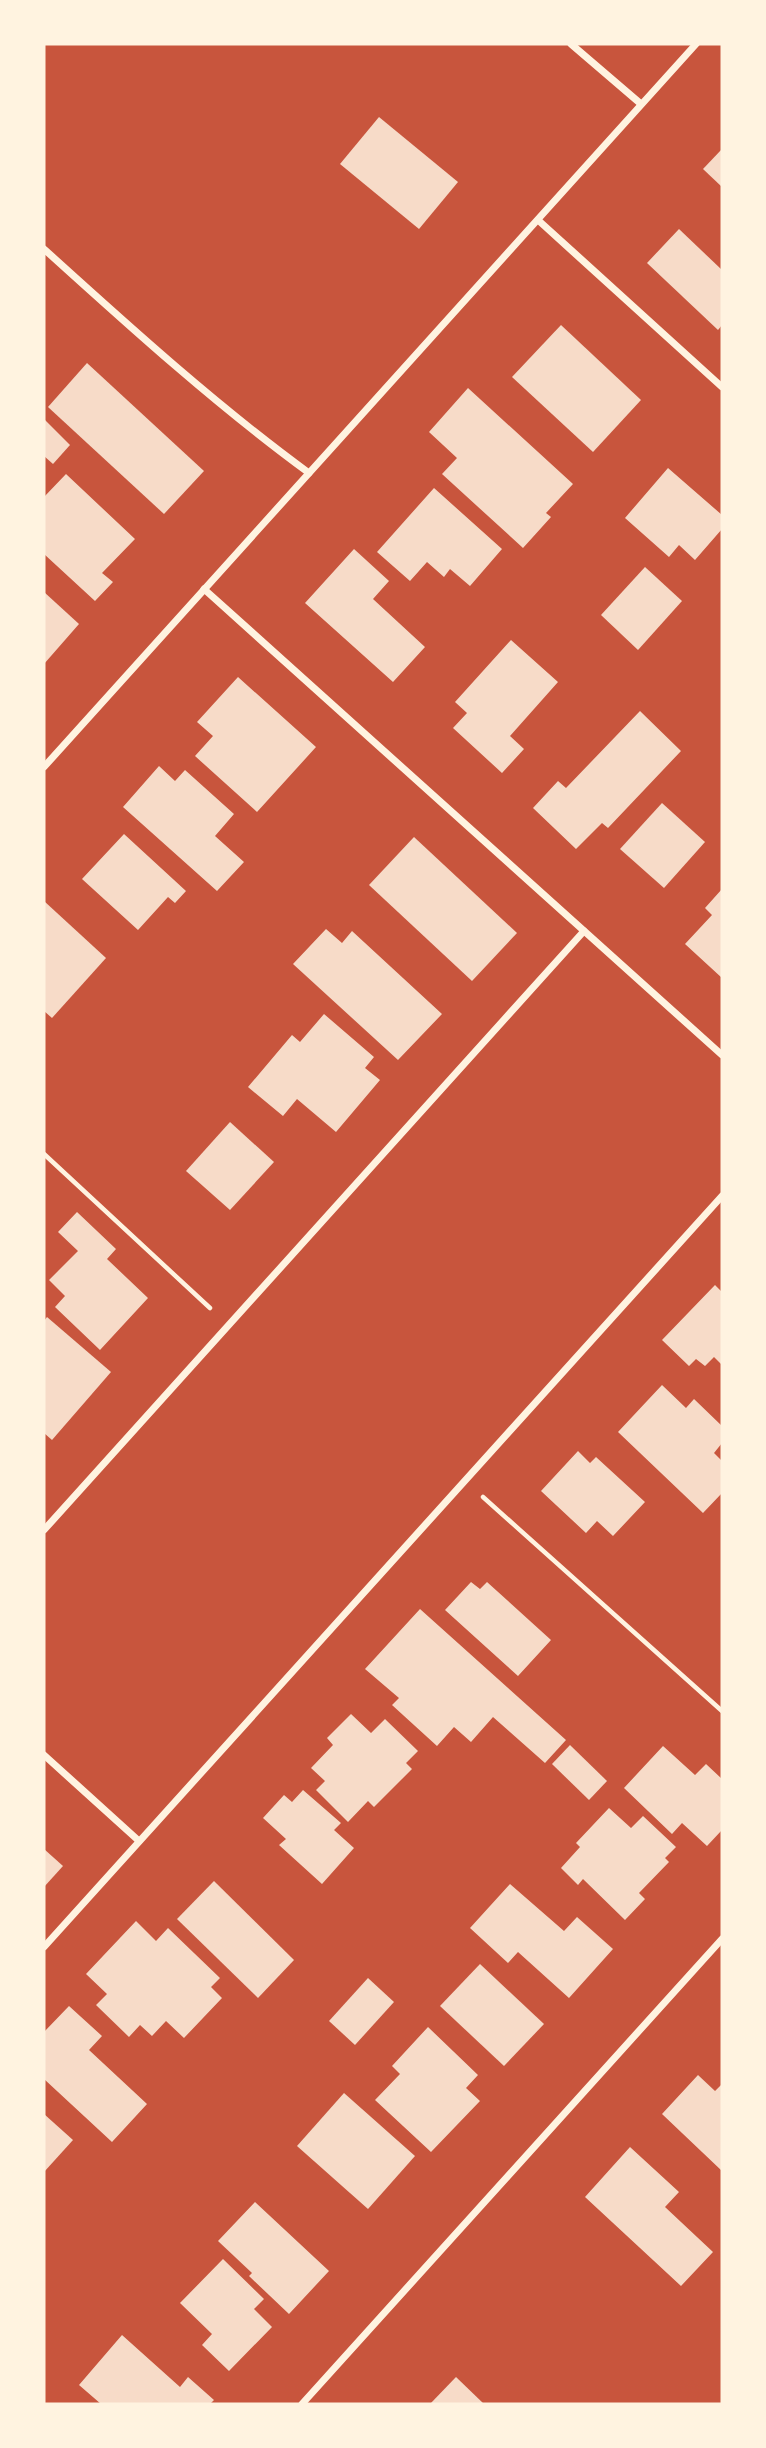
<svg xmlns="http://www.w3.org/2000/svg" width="766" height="2448" viewBox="0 0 766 2448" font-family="Rubik,sans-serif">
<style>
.building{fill:#f7dbc8}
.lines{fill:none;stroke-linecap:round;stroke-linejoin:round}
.path{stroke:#fff3e0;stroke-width:4.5}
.minor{stroke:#fff3e0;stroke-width:7}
</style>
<rect width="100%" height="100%" fill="#c8553d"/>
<!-- building -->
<g class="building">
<path d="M379,117L458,182L419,229L340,164Z"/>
<path d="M722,149V187L703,169Z"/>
<path d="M679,229L722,270V325L718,330L647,263Z"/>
<path d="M561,325L641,400L593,452L512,377Z"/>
<path d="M87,363L204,471L164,514L48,407Z"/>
<path d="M468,388L573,484L546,513L551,517L523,548L442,474L457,458L429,432Z"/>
<path d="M44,419L70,445L53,464L44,456Z"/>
<path d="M668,468L722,515V529L695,560L679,545L669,557L625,518Z"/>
<path d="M66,474L135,539L102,573L113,582L95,601L44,554V497Z"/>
<path d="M434,488L502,549L470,586L450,569L444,577L427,562L410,581L377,552Z"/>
<path d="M354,549L389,581L373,599L425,647L393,682L305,603Z"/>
<path d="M645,567L682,601L638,650L601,615Z"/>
<path d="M44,592L79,624L44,664Z"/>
<path d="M511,640L558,682L510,736L524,749L502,773L453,728L467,713L455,702Z"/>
<path d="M238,677L316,747L257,812L195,756L213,736L197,722Z"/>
<path d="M640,711L681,751L608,828L602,823L576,849L533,808L558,781L566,788Z"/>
<path d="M159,766L175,781L185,770L234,814L215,836L244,862L217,891L123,807Z"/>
<path d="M662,803L705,842L664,888L620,849Z"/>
<path d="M124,834L186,891L175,903L168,897L138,930L82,879Z"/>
<path d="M414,837L517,933L472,981L369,885Z"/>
<path d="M722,889V978L685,944L712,915L705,908Z"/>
<path d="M44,901L106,958L52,1018L44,1011Z"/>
<path d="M326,929L342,943L352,931L442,1014L398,1060L293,964Z"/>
<path d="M324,1014L374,1057L365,1068L380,1080L336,1132L297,1099L283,1116L248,1087L292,1035L300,1042Z"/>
<path d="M230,1122L274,1162L230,1210L186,1171Z"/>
<path d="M77,1212L116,1249L107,1259L148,1298L100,1350L55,1307L65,1296L49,1280L78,1251L58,1232Z"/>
<path d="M715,1285L722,1292V1365L714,1357L705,1366L696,1359L689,1366L662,1340Z"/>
<path d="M47,1317L111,1372L52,1440L44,1433V1321Z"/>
<path d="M662,1385L686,1408L694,1399L722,1426V1443L714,1453L722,1461V1493L703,1513L618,1432Z"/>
<path d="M578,1451L590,1463L596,1457L645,1502L613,1536L597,1521L586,1533L541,1491Z"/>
<path d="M471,1582L480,1589L487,1582L551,1640L518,1676L445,1610Z"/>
<path d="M420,1609L566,1740L545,1763L493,1717L471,1742L454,1727L437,1746L392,1705L399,1698L365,1669Z"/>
<path d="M351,1714L371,1733L385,1719L418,1751L406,1763L412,1769L374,1807L368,1801L348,1822L316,1790L325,1781L311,1768L333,1745L327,1738Z"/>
<path d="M570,1745L607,1781L589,1800L552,1764Z"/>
<path d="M663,1746L695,1775L706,1764L722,1779V1830L707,1846L682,1823L672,1834L624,1788Z"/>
<path d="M303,1790L341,1823L334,1830L354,1848L322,1884L279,1845L286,1839L263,1818L284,1795L292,1802Z"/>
<path d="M609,1808L631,1828L643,1816L676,1847L665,1858L669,1862L639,1893L645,1899L625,1920L583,1879L578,1885L561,1868L580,1847L576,1843Z"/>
<path d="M44,1849L63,1866L44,1887Z"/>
<path d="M214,1881L294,1960L258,1998L177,1919Z"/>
<path d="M510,1884L564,1931L577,1917L613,1949L569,1998L518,1952L508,1963L470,1928Z"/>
<path d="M136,1921L156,1941L168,1928L220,1978L211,1987L222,1998L184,2038L166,2021L152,2036L140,2025L129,2037L96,2005L107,1994L86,1974Z"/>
<path d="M480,1964L544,2024L504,2066L440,2006Z"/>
<path d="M368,1978L394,2002L355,2045L329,2021Z"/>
<path d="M69,2006L102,2036L89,2050L147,2104L112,2142L44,2079V2032Z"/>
<path d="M428,2027L478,2075L466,2088L480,2101L431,2152L375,2100L400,2074L392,2066Z"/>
<path d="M698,2075L715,2091L722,2084V2171L662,2114Z"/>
<path d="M344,2093L415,2156L368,2209L297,2146Z"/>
<path d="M44,2114L73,2140L44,2172Z"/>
<path d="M630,2147L679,2192L665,2207L713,2252L681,2286L585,2197Z"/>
<path d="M255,2202L329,2271L289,2314L249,2276L252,2273L218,2241Z"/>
<path d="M223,2259L264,2299L254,2309L272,2327L229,2371L202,2345L212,2334L180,2303Z"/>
<path d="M122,2335L180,2387L188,2377L214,2400L210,2404H101L79,2385Z"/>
<path d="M456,2377L484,2404H430Z"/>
</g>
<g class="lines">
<!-- path -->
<g class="path">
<path d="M44,1154L210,1308"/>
<path d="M483,1497L722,1711"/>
</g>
<!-- minor -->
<g class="minor">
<path d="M571,44L641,104"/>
<path d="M538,220L722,387"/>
<path d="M44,249C129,326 216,405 309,473"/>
<path d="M204,589L722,1055"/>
<path d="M44,767L696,44"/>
<path d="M44,1530L584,931"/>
<path d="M44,1755L139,1841"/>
<path d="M44,1947L722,1196"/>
<path d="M302,2404L722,1939"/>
</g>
</g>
<!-- border -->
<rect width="766" height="2448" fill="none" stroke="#fff3e0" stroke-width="91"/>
</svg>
